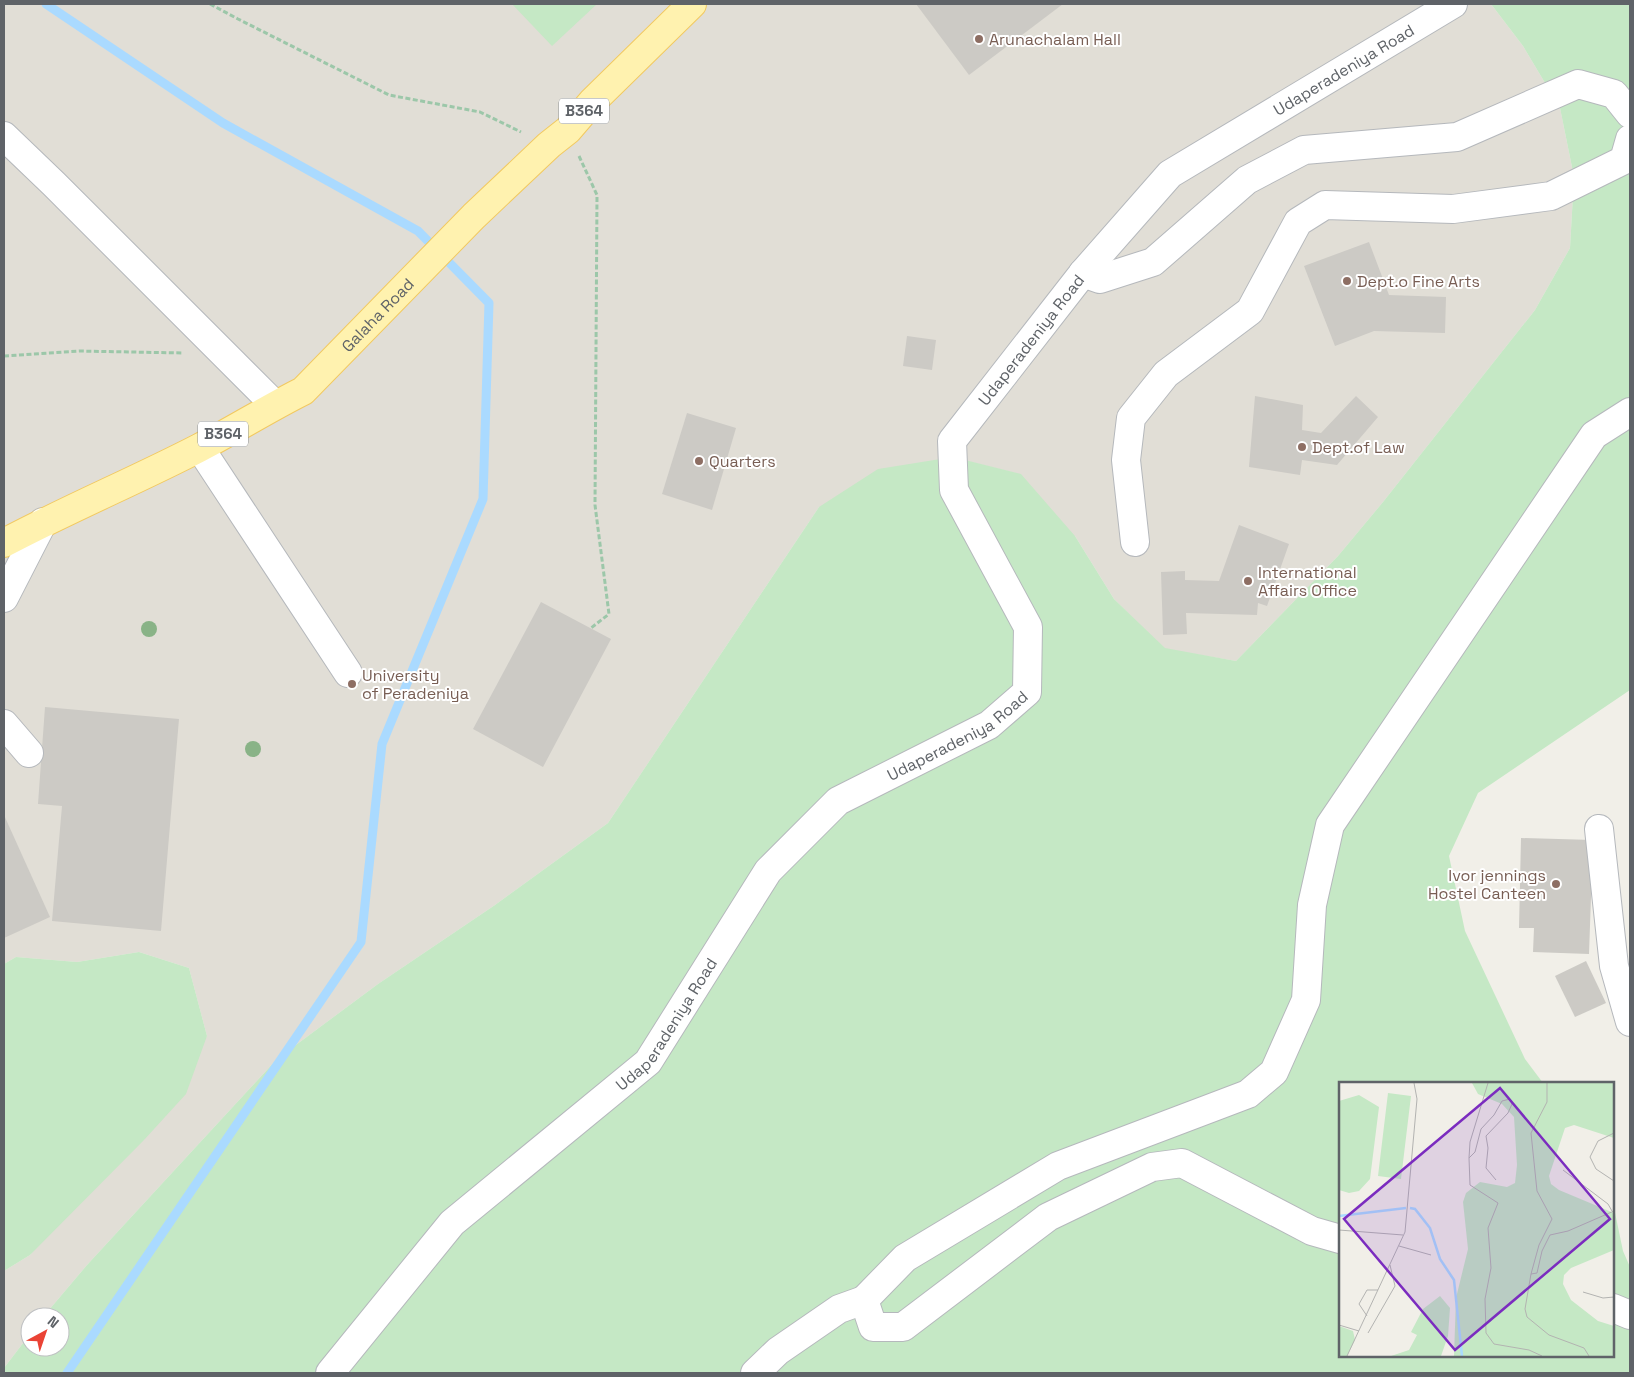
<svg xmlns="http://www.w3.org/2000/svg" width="1634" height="1377" viewBox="0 0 1634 1377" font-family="'Space Grotesk',sans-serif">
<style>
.education{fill:#e1ded6}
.green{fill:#c5e8c5}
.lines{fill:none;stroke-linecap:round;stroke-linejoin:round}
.stream{stroke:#aadaff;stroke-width:9}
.building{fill:#cccac5}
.minor-casing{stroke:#b5b8bc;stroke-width:30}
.major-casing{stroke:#f2c960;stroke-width:30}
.path{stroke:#9cc7a9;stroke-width:3;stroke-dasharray:5 2.5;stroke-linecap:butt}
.minor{stroke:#fff;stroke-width:28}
.major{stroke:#fff2af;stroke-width:28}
.tree{fill:#89b387}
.education-dot{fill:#8d6e63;stroke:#fff;stroke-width:2}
.labels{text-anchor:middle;stroke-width:4;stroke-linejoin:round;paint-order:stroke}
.shield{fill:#fff;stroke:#8f9295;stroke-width:1}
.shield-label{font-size:15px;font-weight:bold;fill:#5f6368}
.education-label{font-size:16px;fill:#785e54;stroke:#fff;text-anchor:start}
.street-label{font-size:16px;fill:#5f6368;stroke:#fff}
.inset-river{fill:none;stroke:#aadaff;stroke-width:2.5}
.inset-road{fill:none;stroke:#b3b3b1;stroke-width:1}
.view{fill:#7b2cbf;fill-opacity:0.15;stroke:#7b2cbf;stroke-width:2.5}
.inset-edge{fill:none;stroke:#5f6368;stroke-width:2.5}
</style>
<rect width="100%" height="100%" fill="#f1efe8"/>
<!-- education -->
<path class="education" d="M4,4H1491L1523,46L1560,108L1574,177L1570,248L1535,310L1383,502L1338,556L1236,661L1165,649L1114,599L1075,536L819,507L608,823L495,905L378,984L277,1059L87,1265L43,1317H30V1334L4,1368V1271L30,1255L207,1036L189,968L139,952L77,962L16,957L4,964Z"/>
<!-- green -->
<g class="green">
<path d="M512,4H597L552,46Z"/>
<path d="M1491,4H1630V690L1478,793L1449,856L1465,931L1525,1059L1543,1083H1340V1356H1613V1203L1623,1251L1630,1267V1373H4V1368L30,1334V1347H60V1317H43L87,1265L277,1059L378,984L495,905L608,823L819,507L878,469L953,457L1021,474L1075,536L1114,599L1165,648L1236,661L1338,556L1383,502L1535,310L1570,248L1574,177L1560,108L1523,46Z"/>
<path d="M139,952L189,968L207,1036L186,1094L144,1140L30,1255L4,1271V964L16,957L77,962Z"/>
</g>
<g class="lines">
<!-- stream -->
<path class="stream" d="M46,4L223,123L418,231L489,303L483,499L382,744L361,942L67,1373"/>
</g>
<!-- building -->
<g class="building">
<path d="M916,4H1063L969,75Z"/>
<path d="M1369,242L1389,295L1446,297L1445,333L1374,331L1335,346L1304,266Z"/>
<path d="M907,336L936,340L932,370L903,366Z"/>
<path d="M1255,396L1303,405L1302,430L1321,433L1356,396L1378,417L1337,465L1302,460L1300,475L1249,467Z"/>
<path d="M687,413L736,428L712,510L662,494Z"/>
<path d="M1239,525L1289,544L1267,606L1258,603L1257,615L1186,613L1187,634L1163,635L1161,572L1185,571V580L1219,581Z"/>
<path d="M541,602L611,639L543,767L473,729Z"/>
<path d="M45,707L179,719L161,931L52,921L62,806L38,804Z"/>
<path d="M4,815L50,917L4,938Z"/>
<path d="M1521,838L1593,840L1589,954L1533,952L1534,928H1519Z"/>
<path d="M1586,961L1606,1003L1575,1017L1555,976Z"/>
</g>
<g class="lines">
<!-- minor casing -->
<g class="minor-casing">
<g id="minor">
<path d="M4,136L54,184L275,405"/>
<path d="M1083,273L1100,279L1153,262L1247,180L1304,150L1457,137L1578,84L1614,94L1630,114"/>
<path d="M200,448L348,673"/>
<path d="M1135,542L1126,460L1131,418L1166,374L1250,311L1298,222L1325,205L1453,209L1551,196L1624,160L1630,139"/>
<path d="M4,598L43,522"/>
<path d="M4,724L29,753"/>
<path d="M1599,829L1614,966L1630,1022"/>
<path d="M1340,1239L1312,1231L1182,1163L1152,1167L1048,1217L903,1327H873L864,1300L905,1258L1058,1166L1248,1094L1274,1072L1306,1000L1312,905L1330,825L1594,435L1630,412"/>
<path d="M1613,1308L1630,1315"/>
<path id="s1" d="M330,1373L452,1223L648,1062L768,871L838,801L989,725L1027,692L1028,627L954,490L952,441L1083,273L1170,174L1453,4"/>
<path d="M755,1373L778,1351L839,1309L864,1300"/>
</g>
</g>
<!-- major casing -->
<g class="major-casing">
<g id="major">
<path id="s2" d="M4,543C68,509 135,481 199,448C234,430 267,409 303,391L474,216L549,145L568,130L592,102L692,4"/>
</g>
</g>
<!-- path -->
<g class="path">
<path d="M210,4L238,19L389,95L480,112L521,132"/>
<path d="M579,156L597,195L595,505L609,614L591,628"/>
<path d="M4,356L79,351L183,353"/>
</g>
<!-- minor -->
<use href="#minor" class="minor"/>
<!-- major -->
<use href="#major" class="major"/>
</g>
<!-- trees -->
<g class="tree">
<circle cx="149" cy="629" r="8"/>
<circle cx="253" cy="749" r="8"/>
</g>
<!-- markers -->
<g class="education-dot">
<circle cx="979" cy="39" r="5"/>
<circle cx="1347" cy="281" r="5"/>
<circle cx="1302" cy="447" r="5"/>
<circle cx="699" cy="461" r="5"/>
<circle cx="1248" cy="581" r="5"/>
<circle cx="352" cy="684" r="5"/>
<circle cx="1556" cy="884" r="5"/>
</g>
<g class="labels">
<!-- shield labels -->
<g class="shield">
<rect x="559" y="98.5" width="50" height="25" rx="4"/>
<rect x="198" y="421.5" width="50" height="25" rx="4"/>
</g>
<g class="shield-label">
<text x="584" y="116">B364</text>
<text x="223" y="439">B364</text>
</g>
<!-- education labels -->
<g class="education-label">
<text x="989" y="45">Arunachalam Hall</text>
<text x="1357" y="287">Dept.o Fine Arts</text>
<text x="1312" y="453">Dept.of Law</text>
<text x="709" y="467">Quarters</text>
<text x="1258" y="578">International<tspan x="1258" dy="18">Affairs Office</tspan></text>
<text x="362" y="681">University<tspan x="362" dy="18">of Peradeniya</tspan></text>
<text x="1546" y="881" text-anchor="end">Ivor jennings<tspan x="1546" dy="18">Hostel Canteen</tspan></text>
</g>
<!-- street labels -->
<g class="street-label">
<text dy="6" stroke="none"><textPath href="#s1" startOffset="1808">Udaperadeniya Road</textPath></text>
<text dy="6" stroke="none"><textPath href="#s2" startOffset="442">Galaha Road</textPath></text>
<text dy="6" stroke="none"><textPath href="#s1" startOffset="1389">Udaperadeniya Road</textPath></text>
<text dy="6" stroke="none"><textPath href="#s1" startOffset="908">Udaperadeniya Road</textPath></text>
<text dy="6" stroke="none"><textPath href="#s1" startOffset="488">Udaperadeniya Road</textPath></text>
</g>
</g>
<!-- overview -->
<g transform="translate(1339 1082)">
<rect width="275" height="275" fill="#f1efe8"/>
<path d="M133,1H275V56L235,43L226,46L210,94L212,102L220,108L275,131V168L232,186L225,193L224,202L232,218L259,239L275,244V274H115L117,216L129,167L124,120L127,111L141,100L168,105L176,101L178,83L175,35L163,22L139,12ZM49,11L72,14L62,97L39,94ZM20,13L40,25L31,97L20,109L10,111L0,108V19ZM101,214L111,226L109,254L102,274H52L70,268L78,253L72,250L84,227ZM0,244L14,249L16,258L8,274H0Z" fill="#c5e8c5"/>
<path class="inset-river" d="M71,126L76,127L91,146L101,177L115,198L123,274M0,134L67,126"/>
<path class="inset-road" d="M149,1L131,60L130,76L131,103L159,121L149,146L152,186L146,217L147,251L155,262L190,268L203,274M208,1V20L192,51L198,109L213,137L200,163L192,192L198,191L203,169L211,153L229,149L275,129M275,51L259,59L251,75L257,87L275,99M130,76L136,70L142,47L155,33L163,19L171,17L173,22L169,31L147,54L149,66L147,86L157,98M224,88L269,122L273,129M0,148L64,153M60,164L92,173M192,192L186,227L188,235L210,253L245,266L250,274M244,210L264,216L275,215M28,234L20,222L28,208H39M0,243L20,249M29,251L56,204L51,183M8,274L66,150L78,17L75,1"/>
<path class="view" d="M161,6L271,137L116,268L5,137Z"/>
<rect width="275" height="275" class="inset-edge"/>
</g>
<!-- border -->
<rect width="1634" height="1377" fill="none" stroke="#5f6368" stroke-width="10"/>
<!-- north arrow -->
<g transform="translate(45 1332) rotate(40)"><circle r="24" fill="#ffffff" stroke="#bfc1c3"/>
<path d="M0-4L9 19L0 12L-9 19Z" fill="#ea4335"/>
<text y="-8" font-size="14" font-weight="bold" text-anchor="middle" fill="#5f6368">N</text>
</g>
</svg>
